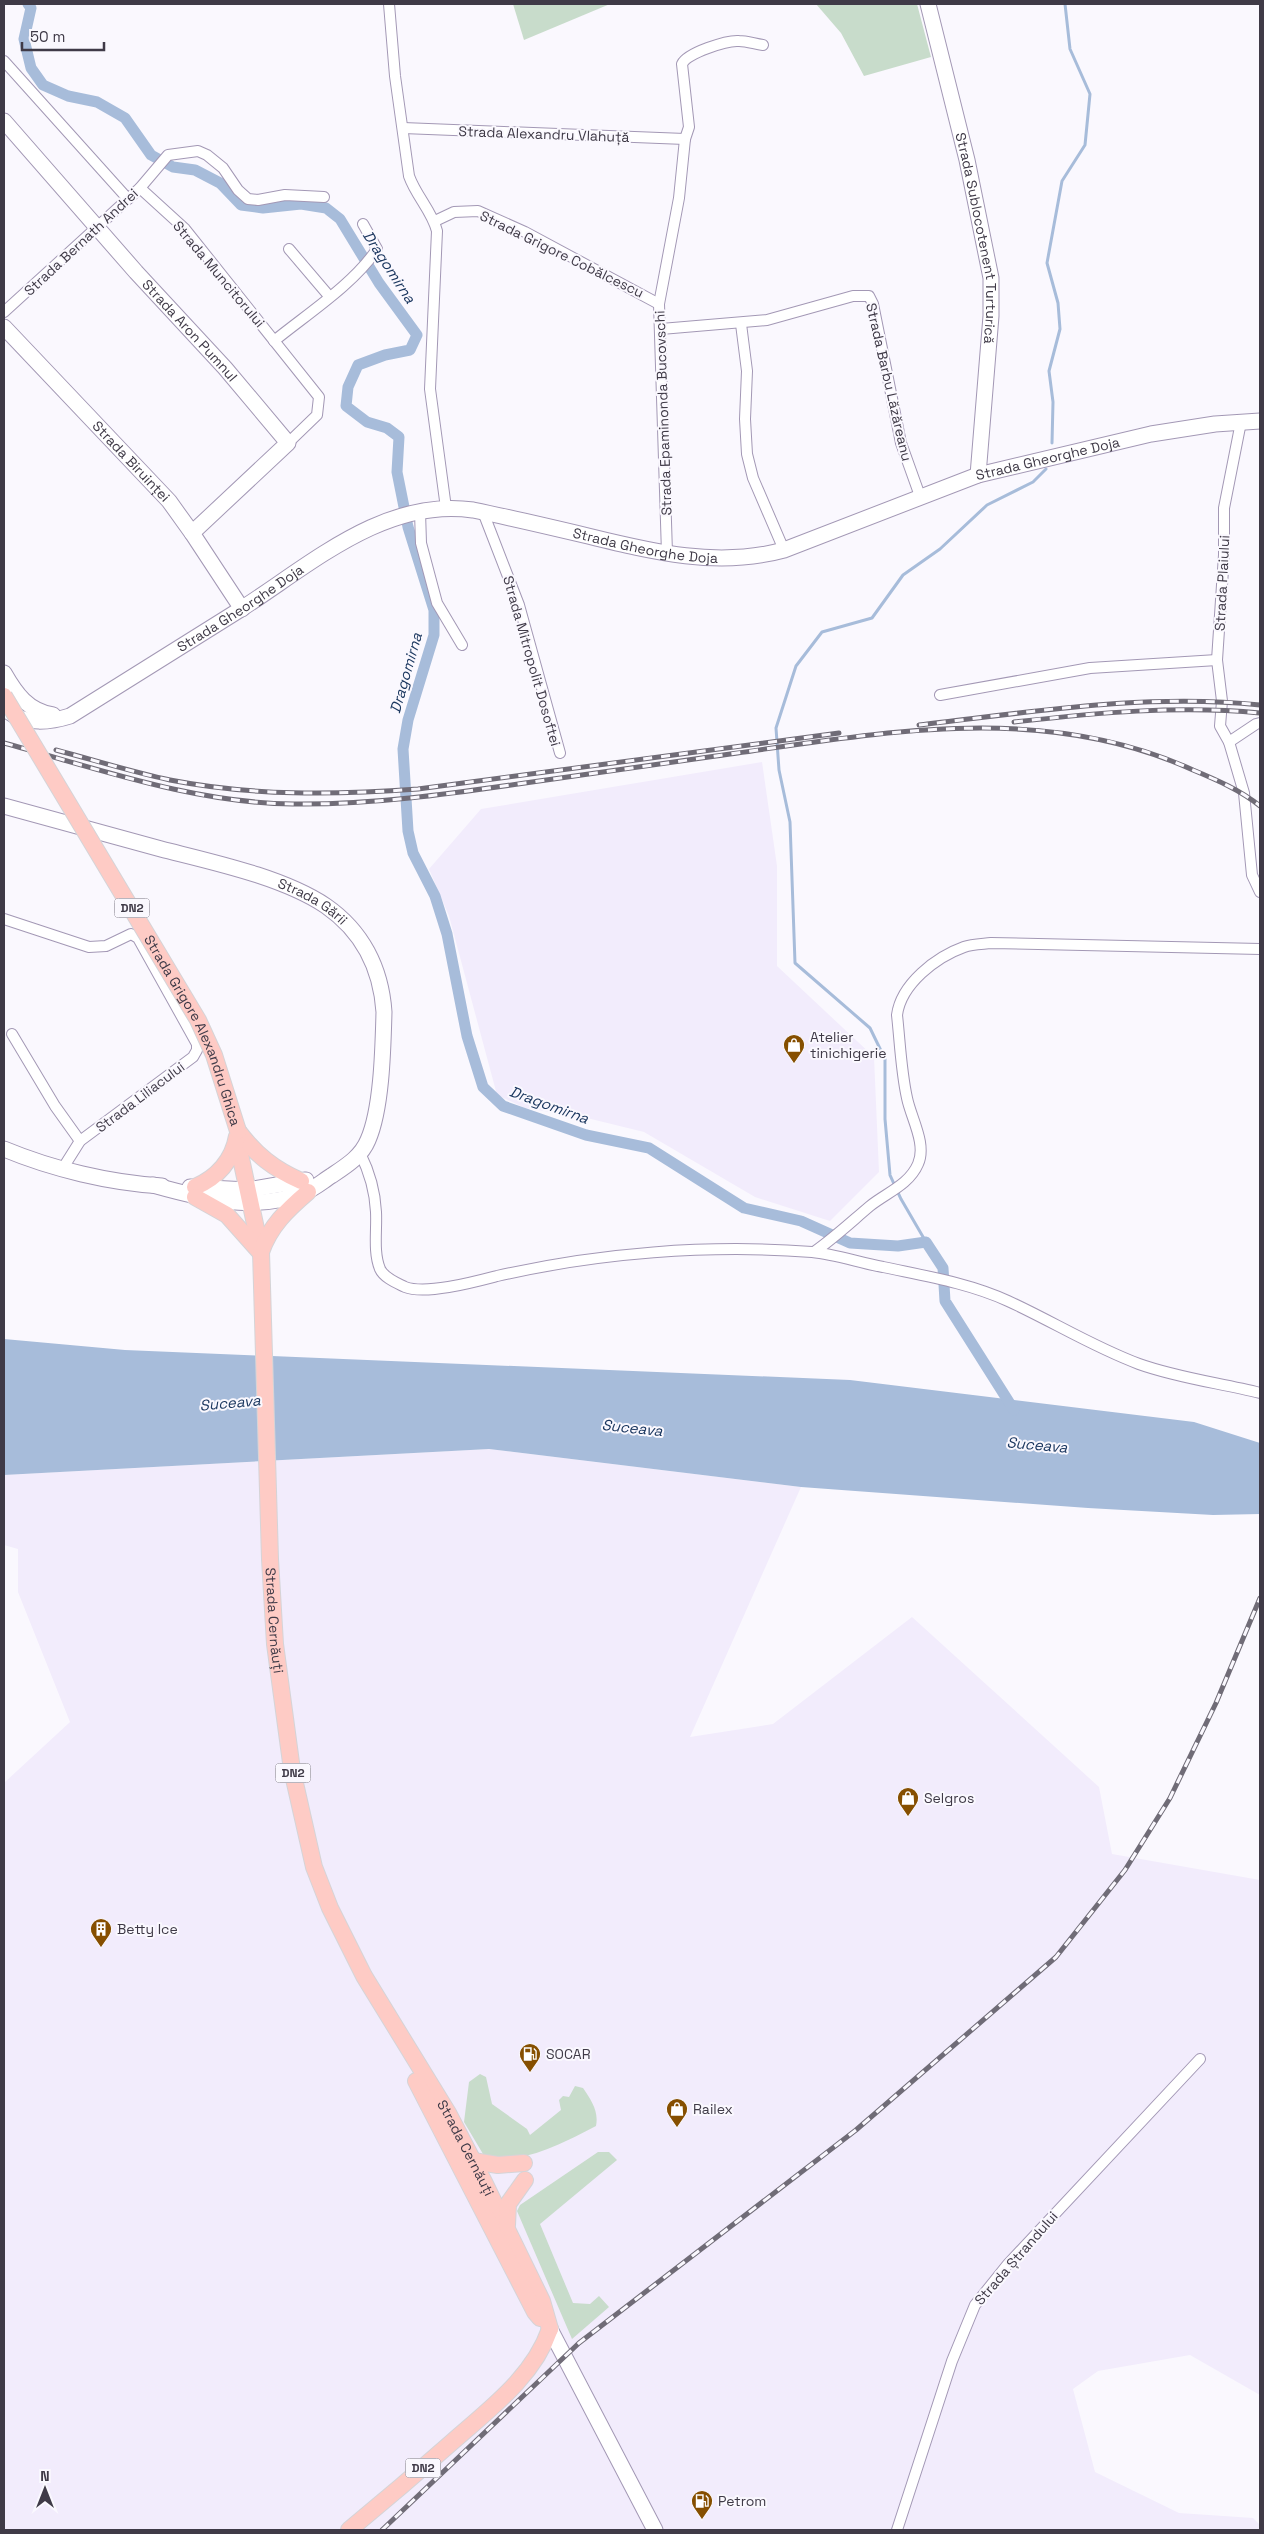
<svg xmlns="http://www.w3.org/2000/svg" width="1264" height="2534" viewBox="0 0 1264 2534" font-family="'Space Grotesk',sans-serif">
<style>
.built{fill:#f2ecfc}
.green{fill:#c8dccb}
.water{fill:#a7bcda}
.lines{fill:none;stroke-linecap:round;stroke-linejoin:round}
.stream{stroke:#a7bcda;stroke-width:3}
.canal{stroke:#a7bcda;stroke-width:11}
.street-casing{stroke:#a398b5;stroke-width:12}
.secondary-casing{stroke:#a398b5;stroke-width:17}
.primary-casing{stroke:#d5d4d7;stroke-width:18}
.street{stroke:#fff;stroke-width:10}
.secondary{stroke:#fff;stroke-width:15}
.primary{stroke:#fecbc5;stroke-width:16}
.rail-casing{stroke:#706c77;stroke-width:5}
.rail{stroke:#faf8fe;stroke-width:3;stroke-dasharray:9;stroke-linecap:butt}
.primary-bridge-casing{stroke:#d5d4d7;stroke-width:18;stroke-linecap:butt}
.primary-bridge{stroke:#fecbc5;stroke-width:16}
.labels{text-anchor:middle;stroke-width:4;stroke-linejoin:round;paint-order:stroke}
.shield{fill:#faf8fe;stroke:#77737e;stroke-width:1}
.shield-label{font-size:12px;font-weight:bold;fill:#3f3a47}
.street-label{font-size:14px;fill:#3f3a47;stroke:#faf8fe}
.poi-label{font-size:14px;fill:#3f3a47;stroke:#faf8fe;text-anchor:start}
.water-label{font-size:15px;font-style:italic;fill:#1c3860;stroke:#faf8fe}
</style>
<rect width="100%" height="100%" fill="#faf8fe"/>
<!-- built -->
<g class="built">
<path d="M762,762L777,866V966L874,1057L879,1172L830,1221L755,1197L644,1132L587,1118L525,1108L497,1095L449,916L429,869L481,809Z"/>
<path d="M489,1449L801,1487L690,1737L773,1724L912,1617L1099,1787L1112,1854L1260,1880V2395L1190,2355L1098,2371L1073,2389L1095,2472L1179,2513L1253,2518L1260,2525V2530H4V1783L70,1722L18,1592V1549L4,1545V1475Z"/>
</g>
<!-- green -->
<g class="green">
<path d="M513,4H610L524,40Z"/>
<path d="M816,4H917L931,57L864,76L841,33Z"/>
<path d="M480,2074L486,2077L492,2104L527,2129L530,2135L561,2110L559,2100L563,2096L569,2097L575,2086L583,2088C591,2100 599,2111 596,2126C561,2144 526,2163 486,2159L464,2122L469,2082Z"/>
<path d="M598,2152H609L617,2160L540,2224L573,2303L590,2304L599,2296L609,2307L572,2339L517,2211L520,2205Z"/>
</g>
<!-- water -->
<path class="water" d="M4,1339L125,1350L850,1380L1194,1422L1260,1443V1514L1213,1515L1088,1508L801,1487L489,1449L4,1475Z"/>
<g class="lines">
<!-- stream -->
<g class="stream">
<path d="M1052,443L1053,402L1049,371L1060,329L1058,303L1047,263L1062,181L1085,145L1090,94L1070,49L1065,4"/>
<path d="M926,1242L901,1199L890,1175L885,1119V1059L870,1028L795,963L790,822L779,770L776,728L796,666L822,632L872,618L903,575L940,549L987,505L1033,482L1046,469"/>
</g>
<!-- canal -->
<path class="canal" d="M28,4L31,8L24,39L31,68L43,85L68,96L97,102L125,118L151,155L173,167L195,170L220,183L241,205L263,208L301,204L326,208L340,219L379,283L417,335L410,350L385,355L358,365L348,387L346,406L367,422L387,428L399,437L397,472L408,527L434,610V635L408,720L403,749L408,831L413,853L435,896L447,934L467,1036L483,1087L503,1106L586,1135L649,1148L744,1208L801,1221L850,1243L898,1246L926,1242L943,1268L945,1301L1014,1410"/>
<!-- street casing -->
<g class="street-casing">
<g id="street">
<path d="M389,4L395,76L409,176C416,196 432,211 437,231L430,389L446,508"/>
<path d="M4,61L128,199"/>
<path d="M403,128L685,139"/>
<path d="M140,188L185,229L319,397L317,415L288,443"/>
<path d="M435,221L454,212L478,211L525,232L659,304"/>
<path d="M289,249L329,296"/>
<path d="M4,312L140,188L168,155L198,151L207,155L223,168L238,190L248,199L258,200L285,195L324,197"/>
<path d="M741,324L747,371L745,419L747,454L753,478L784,550"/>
<path d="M661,329L767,320L853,296H869L873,304L901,443L920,496"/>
<path d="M274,341C307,314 354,284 377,249L363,224"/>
<path d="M1241,422L1224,508V555L1217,660L1222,701L1220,726L1229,742L1244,793L1252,875L1260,892"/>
<path d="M420,512L421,543L437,603L462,645"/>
<path d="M483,512L519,605L560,753"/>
<path d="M667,553L659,304L679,198L685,139L689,127L682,64C687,53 727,40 739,41C747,41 755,44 763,45"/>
<path d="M940,695L1090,668L1217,660"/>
<path d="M1229,742L1256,724L1260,723"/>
<path d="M4,919L89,947L106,946L131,934L138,938L197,1044V1050L193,1057L80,1141L63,1168"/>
<path d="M12,1034L55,1106L80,1141"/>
<path d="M360,1153C370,1173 375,1190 376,1212C377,1230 373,1252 380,1269C384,1278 397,1283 405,1287C426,1295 474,1282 497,1276C598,1253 708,1244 812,1252C835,1254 860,1263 883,1267C925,1276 969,1283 1008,1301C1052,1321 1093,1347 1139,1364C1178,1378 1220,1383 1260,1393"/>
<path d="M814,1252C834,1238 851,1222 870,1206C886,1193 909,1185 918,1164C927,1144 911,1118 907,1098C901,1071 900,1042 897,1015C901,984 936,957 964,947C972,944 983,944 991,943L1260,949"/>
<path d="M897,2530L952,2361L975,2305L1008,2264L1200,2059"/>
</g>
</g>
<!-- secondary casing -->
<g class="secondary-casing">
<g id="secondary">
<path id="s1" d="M928,4L967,160L991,278V316L978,475"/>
<path id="s2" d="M4,121L136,272L225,368L288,443L192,533"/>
<path id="s3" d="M4,327L169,501L192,533L242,609"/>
<path d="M4,673C16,694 28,711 53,715"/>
<path id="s4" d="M9,712C26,725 51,722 70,716C127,680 184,645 241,609C310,565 385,497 473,510C512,518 550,527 588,536C653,552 718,568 784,550L978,475L1151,434L1215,424L1260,421"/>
<path id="s5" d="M4,806C56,820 109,835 161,849C212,862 283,877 326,906C362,931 381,968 384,1012C383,1047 382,1108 368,1140C361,1157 346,1166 331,1176C323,1181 314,1189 305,1192C255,1213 203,1199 153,1185"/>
<path d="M4,1149C52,1169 110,1183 162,1186"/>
<path d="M190,1187L248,1190L306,1180"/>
<path d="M550,2329L655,2530"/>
</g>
</g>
<!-- primary casing -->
<g class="primary-casing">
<g id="primary">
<path id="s6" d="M238,1131L240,1154L261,1252L270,1559L275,1644L292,1770L314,1867L330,1908L364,1976L448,2113L484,2182L542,2301L550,2329"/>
<path d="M238,1131C256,1155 274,1169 301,1181"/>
<path d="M195,1187C217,1178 233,1160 237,1136"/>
<path d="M195,1197L227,1215L259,1251"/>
<path d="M261,1252C270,1226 287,1210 308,1192"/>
<path d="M416,2081L535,2312L540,2318"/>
<path d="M473,2161L498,2165L524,2163"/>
<path d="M507,2225L508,2204L525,2180"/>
<path d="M349,2530C383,2502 417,2473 451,2443C488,2410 533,2378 550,2329"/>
</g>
</g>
<!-- street -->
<use href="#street" class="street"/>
<!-- secondary -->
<use href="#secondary" class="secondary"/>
<!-- primary -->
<use href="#primary" class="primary"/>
<!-- rail casing -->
<g class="rail-casing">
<g id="rail">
<path d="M1014,722C1095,713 1179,705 1260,713"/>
<path d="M919,725C1032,712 1147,693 1260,705"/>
<path d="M4,743C99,769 194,803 293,804C371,805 448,794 525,783C589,774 653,765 716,756C876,734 1040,700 1193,770C1217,780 1240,790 1260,806"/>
<path d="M56,750C94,760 132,772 170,780C252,796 335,795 418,789L839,733"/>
<path d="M382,2530L579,2343L856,2130L1056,1957L1125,1870L1170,1798L1216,1703L1260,1598"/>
</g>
</g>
<!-- rail -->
<use href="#rail" class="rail"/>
<!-- primary-bridge casing -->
<g class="primary-bridge-casing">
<g id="primary-bridge">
<path id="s7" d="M4,696L198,1020L214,1055L238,1131"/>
</g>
</g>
<!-- primary-bridge -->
<use href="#primary-bridge" class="primary-bridge"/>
</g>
<!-- icons -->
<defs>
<g id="shop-pin" transform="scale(1.125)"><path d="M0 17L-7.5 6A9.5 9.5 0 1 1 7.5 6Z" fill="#864f00" stroke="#faf8fe"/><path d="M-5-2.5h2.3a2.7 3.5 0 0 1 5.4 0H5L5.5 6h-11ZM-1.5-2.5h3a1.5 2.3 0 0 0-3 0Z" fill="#fff"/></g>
<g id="building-pin" transform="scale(1.125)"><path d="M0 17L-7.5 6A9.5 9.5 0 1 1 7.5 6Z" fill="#864f00" stroke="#faf8fe"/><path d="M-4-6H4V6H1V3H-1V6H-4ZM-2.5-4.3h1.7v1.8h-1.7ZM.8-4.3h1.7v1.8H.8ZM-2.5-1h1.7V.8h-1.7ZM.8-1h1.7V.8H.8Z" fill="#fff"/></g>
<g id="fuel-pin" transform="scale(1.125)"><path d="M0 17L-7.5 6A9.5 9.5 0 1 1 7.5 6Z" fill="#864f00" stroke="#faf8fe"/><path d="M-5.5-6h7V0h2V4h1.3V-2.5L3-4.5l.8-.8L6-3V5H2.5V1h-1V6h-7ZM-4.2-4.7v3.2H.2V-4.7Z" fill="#fff"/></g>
</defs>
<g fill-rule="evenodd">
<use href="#shop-pin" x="794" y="1045"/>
<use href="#shop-pin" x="908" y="1798"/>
<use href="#building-pin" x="101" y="1929"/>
<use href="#fuel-pin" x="530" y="2054"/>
<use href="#shop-pin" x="677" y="2109"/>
<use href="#fuel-pin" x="702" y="2501"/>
</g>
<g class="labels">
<!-- shield labels -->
<g class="shield">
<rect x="114.5" y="898.5" width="35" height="19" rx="4"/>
<rect x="275.5" y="1763.5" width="35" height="19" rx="4"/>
<rect x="405.5" y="2458.5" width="35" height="19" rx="4"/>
</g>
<g class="shield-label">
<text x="132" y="912">DN2</text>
<text x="293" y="1777">DN2</text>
<text x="423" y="2472">DN2</text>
</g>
<!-- street labels -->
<g class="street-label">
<text transform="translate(544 134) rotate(2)" y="5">Strada Alexandru Vlahuță</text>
<text dy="5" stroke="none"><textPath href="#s1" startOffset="240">Strada Sublocotenent Turturică</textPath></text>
<text transform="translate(81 242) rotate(-43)" y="5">Strada Bernath Andrei</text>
<text transform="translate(562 254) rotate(26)" y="5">Strada Grigore Cobălcescu</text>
<text transform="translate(219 274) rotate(50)" y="5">Strada Muncitorului</text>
<text dy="5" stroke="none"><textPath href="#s2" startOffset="280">Strada Aron Pumnul</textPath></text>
<text transform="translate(889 382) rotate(77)" y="5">Strada Barbu Lăzăreanu</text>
<text transform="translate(663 413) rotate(-92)" y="5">Strada Epaminonda Bucovschi</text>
<text dy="5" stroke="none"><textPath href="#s4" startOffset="1120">Strada Gheorghe Doja</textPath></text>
<text dy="5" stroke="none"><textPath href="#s3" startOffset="185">Strada Biruinței</textPath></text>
<text dy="5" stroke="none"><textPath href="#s4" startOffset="700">Strada Gheorghe Doja</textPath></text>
<text transform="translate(1222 583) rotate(-87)" y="5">Strada Plaiului</text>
<text dy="5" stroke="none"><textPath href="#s4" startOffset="265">Strada Gheorghe Doja</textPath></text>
<text transform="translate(532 661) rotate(74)" y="5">Strada Mitropolit Dosoftei</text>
<text dy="5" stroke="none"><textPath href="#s5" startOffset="324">Strada Gării</textPath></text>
<text dy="5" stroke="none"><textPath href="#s7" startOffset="385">Strada Grigore Alexandru Ghica</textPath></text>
<text transform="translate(140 1097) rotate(-37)" y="5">Strada Liliacului</text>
<text dy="5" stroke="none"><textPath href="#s6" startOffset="492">Strada Cernăuți</textPath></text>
<text dy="5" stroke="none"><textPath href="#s6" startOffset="1062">Strada Cernăuți</textPath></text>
<text transform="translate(1016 2258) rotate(-49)" y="5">Strada Ștrandului</text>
</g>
<!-- poi labels -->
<g class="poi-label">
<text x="810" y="1042">Atelier<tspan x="810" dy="16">tinichigerie</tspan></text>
<text x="924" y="1803">Selgros</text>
<text x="117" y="1934">Betty Ice</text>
<text x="546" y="2059">SOCAR</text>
<text x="693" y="2114">Railex</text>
<text x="718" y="2506">Petrom</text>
</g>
<!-- water labels -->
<g class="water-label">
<text transform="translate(389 267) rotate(57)" y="5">Dragomirna</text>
<text transform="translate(406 673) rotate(-74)" y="5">Dragomirna</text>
<text transform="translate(549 1105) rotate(20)" y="5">Dragomirna</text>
<text transform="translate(230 1403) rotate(-5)" y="5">Suceava</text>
<text transform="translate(632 1428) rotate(6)" y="5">Suceava</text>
<text transform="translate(1037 1445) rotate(5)" y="5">Suceava</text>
</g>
</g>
<!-- border -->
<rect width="1264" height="2534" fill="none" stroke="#3f3a47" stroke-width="10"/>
<!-- north arrow -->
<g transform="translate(45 2489)" stroke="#faf8fe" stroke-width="4" paint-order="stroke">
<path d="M0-4L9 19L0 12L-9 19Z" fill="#3f3a47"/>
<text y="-8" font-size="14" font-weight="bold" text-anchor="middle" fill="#3f3a47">N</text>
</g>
<!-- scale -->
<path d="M22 42v8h82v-8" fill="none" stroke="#3f3a47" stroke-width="2.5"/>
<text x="30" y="42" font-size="15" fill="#3f3a47" stroke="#faf8fe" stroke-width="4" paint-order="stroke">50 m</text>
</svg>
